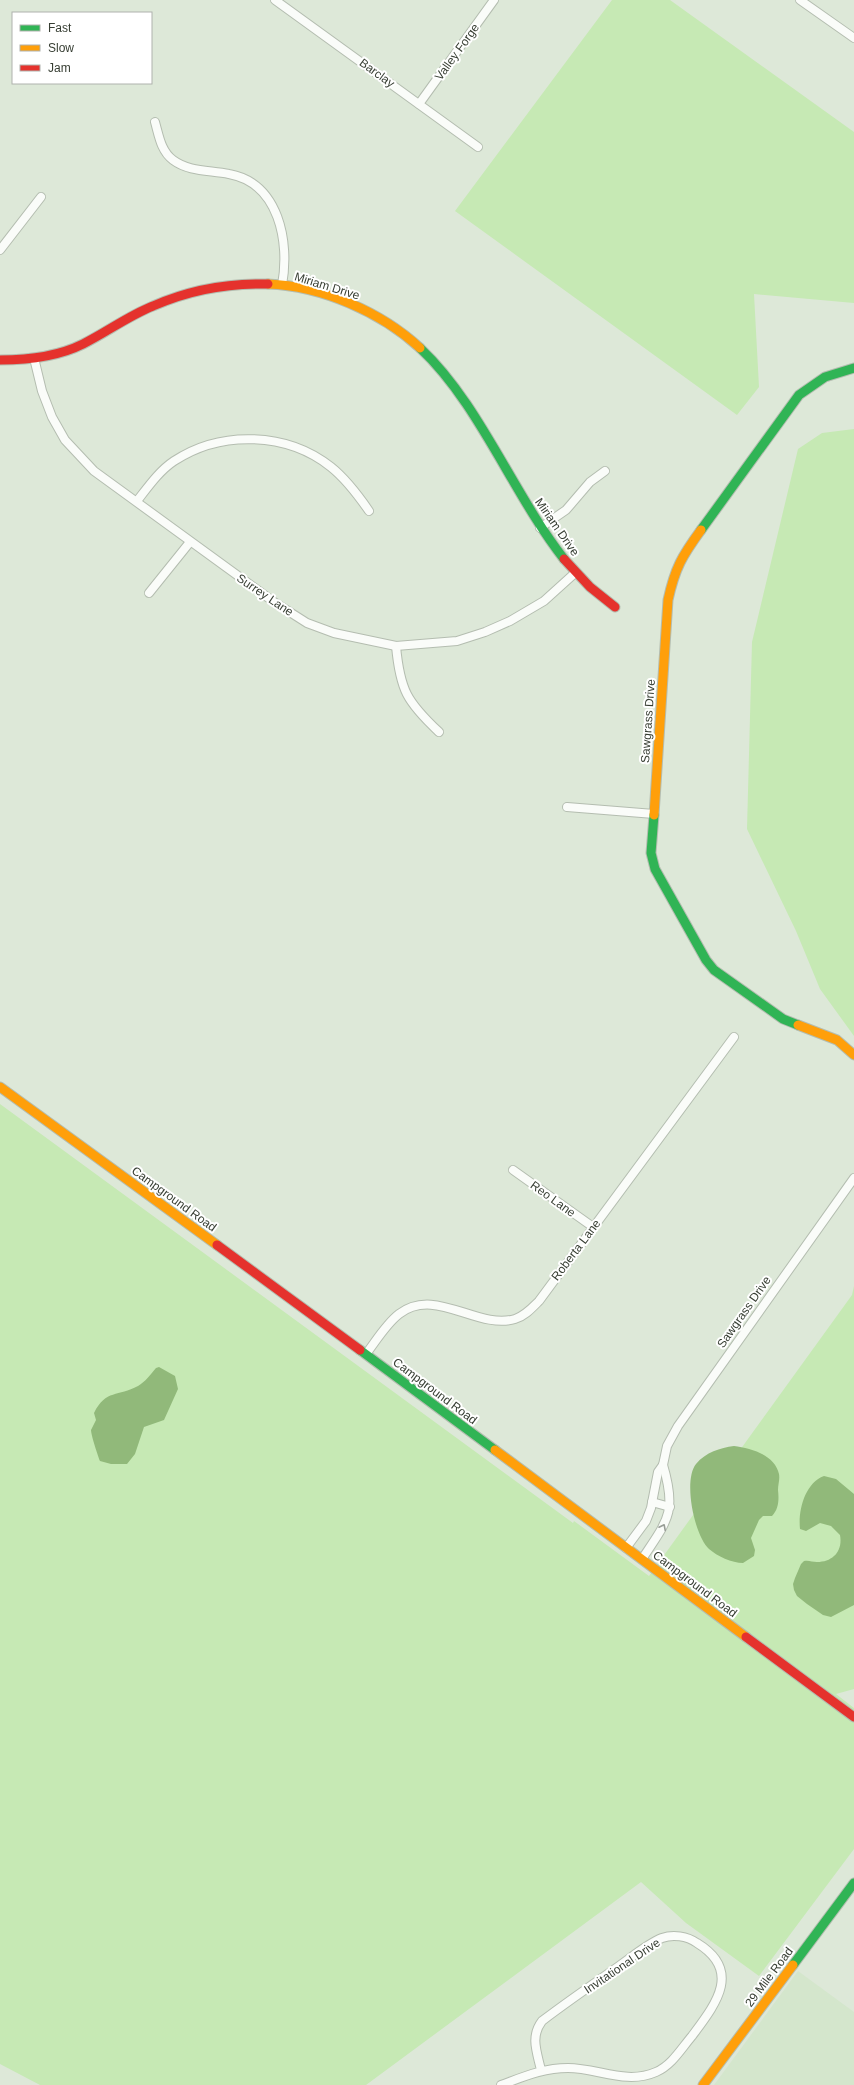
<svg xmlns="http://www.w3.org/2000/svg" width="854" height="2085" viewBox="0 0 854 2085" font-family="Arial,sans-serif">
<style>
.built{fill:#d4e6cc}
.green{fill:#c6e9b4}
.water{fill:#91b97a}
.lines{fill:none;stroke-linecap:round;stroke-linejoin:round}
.street-casing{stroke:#b4bdb0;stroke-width:10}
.fast-casing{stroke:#b4bdb0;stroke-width:11}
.slow-casing{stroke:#b4bdb0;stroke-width:11}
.jam-casing{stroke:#b4bdb0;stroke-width:11}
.street{stroke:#fafcf9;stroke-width:8}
.fast{stroke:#30b455;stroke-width:9}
.slow{stroke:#ff9f0a;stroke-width:9}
.jam{stroke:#e5322d;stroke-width:9}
.oneway{stroke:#989d96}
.labels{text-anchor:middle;stroke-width:4;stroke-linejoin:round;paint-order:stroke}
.street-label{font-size:12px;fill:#373e33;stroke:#fff}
</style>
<rect width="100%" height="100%" fill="#dde8d8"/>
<!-- built -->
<path class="built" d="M798,1971L854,2012V2085H714Z"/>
<!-- green -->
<g class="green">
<path d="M612,0H670L854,132V303L754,294L759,387L737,415L455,211Z"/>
<path d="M854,429V1036L820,989L796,931L747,829L752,642L798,449L822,433Z"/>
<path d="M0,1104L573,1523L574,1521L649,1576L852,1295L854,1286V1689L836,1694L854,1708V1849L759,1976L686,1923L641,1882L366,2085H40L0,2064Z"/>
</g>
<!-- water -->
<g class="water">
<path d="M159,1367L175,1376L178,1389L164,1420L144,1427L135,1454L127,1464H111L100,1461C98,1456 91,1435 91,1430L96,1420L94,1413C106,1389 118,1397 138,1386C145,1382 151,1374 156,1368Z"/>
<path d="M734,1446C751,1448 775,1455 779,1474C780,1480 778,1484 778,1490C779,1499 779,1509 772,1516H763L759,1520L751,1538L755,1550L754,1556L743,1563C732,1563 717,1556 709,1549C694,1535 683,1480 696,1464C706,1452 720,1448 734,1446Z"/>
<path d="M824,1476L836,1479L854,1494V1605L831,1617L823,1615L807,1604L797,1596L794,1590L793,1584L795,1578L801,1564L804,1561C809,1560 812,1562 817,1562C833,1562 843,1551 840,1535L831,1526L820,1523L806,1531L800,1529C798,1510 805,1483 824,1476Z"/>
</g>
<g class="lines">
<!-- street casing -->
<g class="street-casing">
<g id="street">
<path d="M275,0L478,147"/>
<path d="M800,0L854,38"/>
<path d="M419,104L494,0"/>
<path d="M155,122C159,136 161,151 173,160C189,172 210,170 229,174C279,183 290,242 282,285"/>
<path d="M0,250L41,197"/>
<path d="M34,358L42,391L52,417L65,440L94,471L274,602L307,623L334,633L396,646L457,641L485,632L510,621L544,601L575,573"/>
<path d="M137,501C148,487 159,471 174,461C221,430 287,432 331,467C346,479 358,495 369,511"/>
<path d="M540,528L566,510L590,482L605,471"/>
<path d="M149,593L190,542"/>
<path d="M396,646C400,690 407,702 439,732"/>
<path d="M567,807L654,814"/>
<path d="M513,1170L593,1227"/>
<path d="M366,1354C376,1341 386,1324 399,1314C435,1286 477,1330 515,1319C525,1316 532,1308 539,1301L734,1037"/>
<path d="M652,1502L670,1507"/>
<path d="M626,1548L646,1521L651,1508L658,1472L663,1465L667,1446L678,1426L854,1178"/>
<path d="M642,1559C668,1520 677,1512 663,1465"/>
<path d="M501,2085C523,2077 543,2068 568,2068C598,2068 626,2085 656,2072C672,2065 681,2049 692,2036C715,2005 743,1971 697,1943C687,1936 673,1934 662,1938C647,1944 632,1957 619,1966C593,1984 567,2002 542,2021C530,2037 537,2052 541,2070"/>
</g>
</g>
<!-- fast casing -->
<g class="fast-casing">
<g id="fast">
<path d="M420,348C479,403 513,494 564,559"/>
<path d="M701,530L799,395L825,377L854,368"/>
<path d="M654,815L651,853L655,869L706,960L714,970L783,1019L798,1025"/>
<path d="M360,1350L495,1450"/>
<path d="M793,1965L854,1883"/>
</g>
</g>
<!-- slow casing -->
<g class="slow-casing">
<g id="slow">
<path d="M268,284C322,286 381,312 420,348"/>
<path d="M654,815L668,600C675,568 682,556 701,530"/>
<path d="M798,1025L837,1040L854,1055"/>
<path d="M0,1087L217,1245"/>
<path d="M495,1450L746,1637"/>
<path d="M703,2085L793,1965"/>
</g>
</g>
<!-- jam casing -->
<g class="jam-casing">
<g id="jam">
<path d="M0,360C29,360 57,357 83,344C107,332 128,316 153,306C189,290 229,283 268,284"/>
<path d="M564,559L590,587L615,607"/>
<path d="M217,1245L360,1350"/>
<path d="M746,1637L854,1717"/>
</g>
</g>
<!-- street -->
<use href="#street" class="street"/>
<!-- fast -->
<use href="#fast" class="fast"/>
<!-- slow -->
<use href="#slow" class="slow"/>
<!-- jam -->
<use href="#jam" class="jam"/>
</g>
<!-- one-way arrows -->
<defs><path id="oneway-chevron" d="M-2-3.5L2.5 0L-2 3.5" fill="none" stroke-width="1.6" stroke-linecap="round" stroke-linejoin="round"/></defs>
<use class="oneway" href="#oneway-chevron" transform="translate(663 1527) rotate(-63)"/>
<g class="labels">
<!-- street labels -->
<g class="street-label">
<text transform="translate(457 52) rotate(-54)" y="4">Valley Forge</text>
<text transform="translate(377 73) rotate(36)" y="4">Barclay</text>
<text transform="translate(327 286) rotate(17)" y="4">Miriam Drive</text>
<text transform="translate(557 527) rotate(55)" y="4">Miriam Drive</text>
<text transform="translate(265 595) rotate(34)" y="4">Surrey Lane</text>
<text transform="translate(648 721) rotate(-86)" y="4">Sawgrass Drive</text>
<text transform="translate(174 1199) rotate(36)" y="4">Campground Road</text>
<text transform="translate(553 1199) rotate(36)" y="4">Reo Lane</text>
<text transform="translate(576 1250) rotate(-53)" y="4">Roberta Lane</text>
<text transform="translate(744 1312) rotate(-55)" y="4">Sawgrass Drive</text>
<text transform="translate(435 1391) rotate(37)" y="4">Campground Road</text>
<text transform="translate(695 1584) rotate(37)" y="4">Campground Road</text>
<text transform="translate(622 1966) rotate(-34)" y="4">Invitational Drive</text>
<text transform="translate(769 1977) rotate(-53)" y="4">29 Mile Road</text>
</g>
</g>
<!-- legend -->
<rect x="12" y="12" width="140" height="72" fill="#ffffff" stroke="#afb2ad"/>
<rect x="20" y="25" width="20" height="6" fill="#30b455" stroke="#afb2ad"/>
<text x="48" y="32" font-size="12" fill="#373e33">Fast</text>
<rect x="20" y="45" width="20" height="6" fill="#ff9f0a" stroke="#afb2ad"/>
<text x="48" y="52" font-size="12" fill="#373e33">Slow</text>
<rect x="20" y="65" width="20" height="6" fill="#e5322d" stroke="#afb2ad"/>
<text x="48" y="72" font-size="12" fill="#373e33">Jam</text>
</svg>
